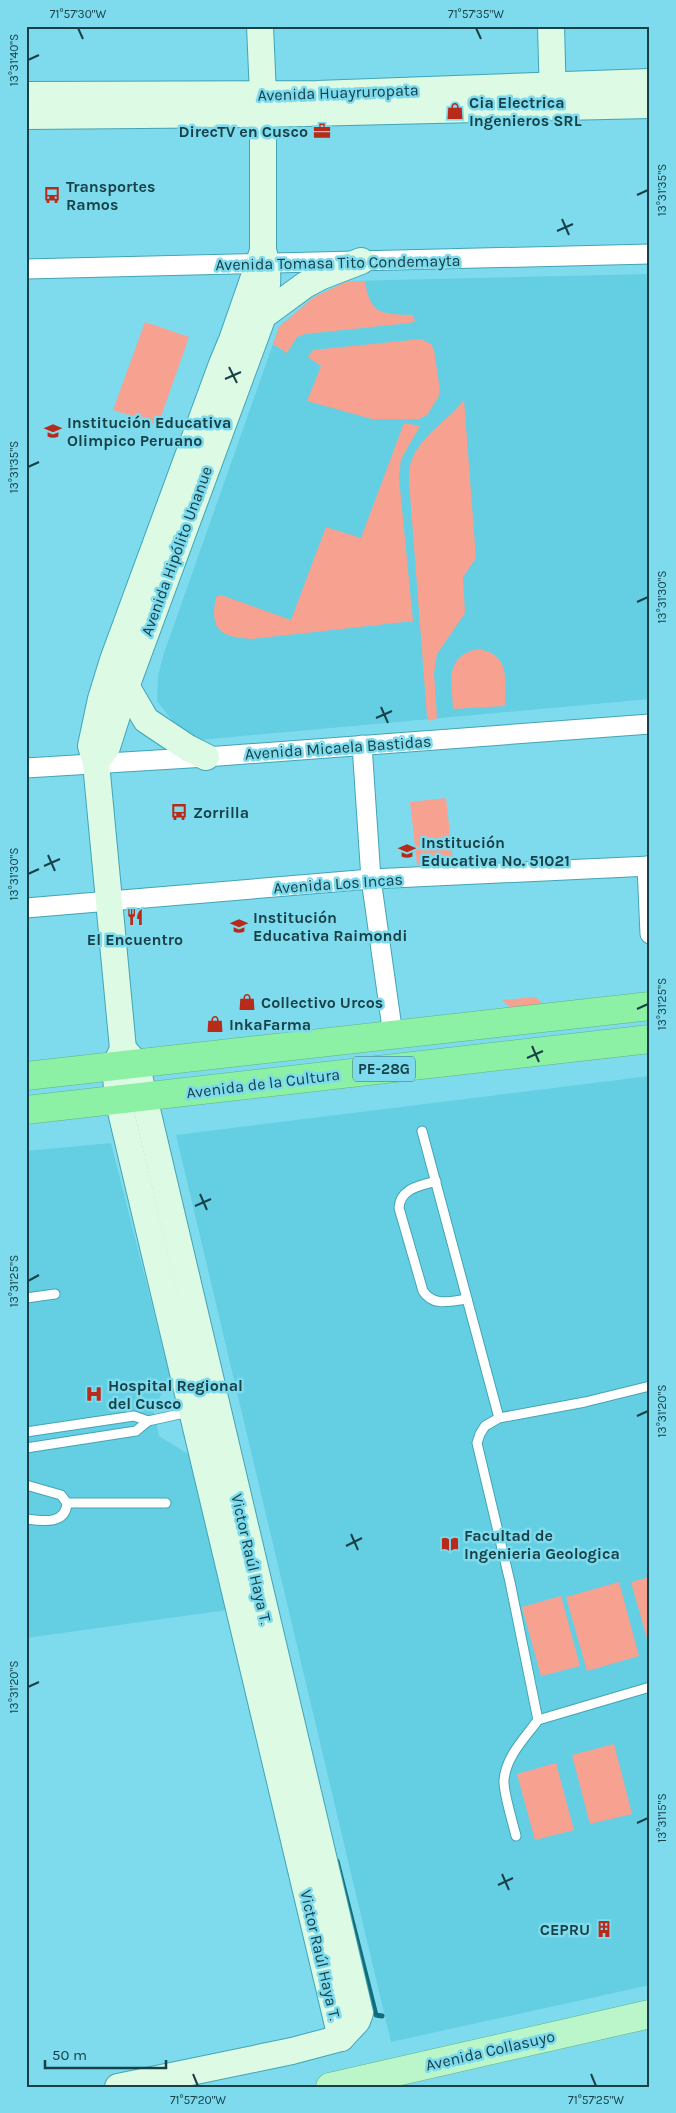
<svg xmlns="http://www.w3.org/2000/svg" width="676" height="2113" viewBox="0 0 676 2113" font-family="Karla,sans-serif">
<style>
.built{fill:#64cfe3}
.green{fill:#f7a191}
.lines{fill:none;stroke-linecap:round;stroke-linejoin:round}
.stream{stroke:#126d7a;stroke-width:5}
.lane-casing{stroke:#43a4b5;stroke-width:11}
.street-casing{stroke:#43a4b5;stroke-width:21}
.secondary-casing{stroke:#43a4b5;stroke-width:28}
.primary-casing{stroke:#63b284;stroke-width:29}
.highway-casing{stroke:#63b284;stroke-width:29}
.lane{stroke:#fff;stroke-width:9}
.street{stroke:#fff;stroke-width:19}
.secondary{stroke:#dcfae4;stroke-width:26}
.primary{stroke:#baf6c9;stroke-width:28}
.highway{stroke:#8cf0a5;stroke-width:28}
.ticks{fill:none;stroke:#184047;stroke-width:2}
.labels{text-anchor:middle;stroke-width:5;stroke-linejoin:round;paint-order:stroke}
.shield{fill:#7ddbed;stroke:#366e79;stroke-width:1}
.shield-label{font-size:15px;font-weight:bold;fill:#184047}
.street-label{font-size:16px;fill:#184047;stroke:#7ddbed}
.poi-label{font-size:16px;font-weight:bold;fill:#184047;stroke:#7ddbed;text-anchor:start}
.neatline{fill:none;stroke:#184047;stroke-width:2}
.ticks-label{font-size:12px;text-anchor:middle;fill:#184047}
</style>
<rect width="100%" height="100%" fill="#7ddbed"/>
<!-- built -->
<g class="built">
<path d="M650,274V699L188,741L157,701L158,676L163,656L279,327L314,297L348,281Z"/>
<path d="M650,1076V1985L391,2042L176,1135Z"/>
<path d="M111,1143L171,1380L153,1408L159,1436L191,1456L227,1610L26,1638V1151Z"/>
</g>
<!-- green -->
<g class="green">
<path d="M348,281H365C370,315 382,314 413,315L415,321L410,323L305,334L297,337L287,353L273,344L279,327L314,297Z"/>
<path d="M145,322L189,337L158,425L113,410Z"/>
<path d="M421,339L431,344L434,350L440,390L439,396L427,415L419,419H372L307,401L321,366L308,357L313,350Z"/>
<path d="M464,400L476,558L463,577L465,613L437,654L434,673L437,718L430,721L427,717L409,481C409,475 409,467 411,462C420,435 448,421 464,400Z"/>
<path d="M404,423L420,426L401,459L399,478L413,621L252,639C221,637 209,631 216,597L221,595L291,620L326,527L361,538Z"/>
<path d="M478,649C511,654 505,680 505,706L453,709C452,682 444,656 478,649Z"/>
<path d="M446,798L453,861L417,865L410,802Z"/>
<path d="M536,997L546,1008L514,1011L502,1000Z"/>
<path d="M650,1577V1649L631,1582Z"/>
<path d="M619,1582L639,1656L587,1671L566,1597Z"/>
<path d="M561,1596L580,1666L541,1676L522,1607Z"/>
<path d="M614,1744L632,1814L590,1824L572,1755Z"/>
<path d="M556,1763L574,1830L535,1840L517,1774Z"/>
</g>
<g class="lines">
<!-- stream -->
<path class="stream" d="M337,1861L376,2015L382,2016"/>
<!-- lane casing -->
<g class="lane-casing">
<g id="lane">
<path d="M422,1131L499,1418"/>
<path d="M436,1181C420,1186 400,1188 399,1208L423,1291C433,1307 451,1301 467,1299"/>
<path d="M26,1298L55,1294"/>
<path d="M148,1421L189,1412"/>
<path d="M26,1448L136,1431L148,1421L134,1416L26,1432"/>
<path d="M26,1485L61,1495L67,1503C66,1525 42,1521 26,1519"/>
<path d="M67,1503H166"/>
<path d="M538,1720L650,1687"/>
<path d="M516,1836C513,1823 503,1792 504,1780C506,1756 525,1738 538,1720L510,1582L477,1443L480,1434L485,1426L499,1418L585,1402L650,1386"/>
</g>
</g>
<!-- street casing -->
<g class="street-casing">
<g id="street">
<path d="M26,269L650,254"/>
<path d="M362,745L371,879L393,1035"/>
<path d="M26,768L206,757L650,724"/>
<path d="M647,866L650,934"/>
<path d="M26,908L371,879L650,866"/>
</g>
</g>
<!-- secondary casing -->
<g class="secondary-casing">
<g id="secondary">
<path d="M551,26L553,100"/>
<path d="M26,95L317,94L650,82"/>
<path d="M26,116L263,114L650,105"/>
<path d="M256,321L305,285L322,276L361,261"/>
<path d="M121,677L146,720L188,748L206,757"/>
<path d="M101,755L107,747L126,687L263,316C266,293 271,273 263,251V95L260,26"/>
<path d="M123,1049L136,1063L360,2013L357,2021L341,2038"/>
<path d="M123,1049L115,1066L118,1099L341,2038"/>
<path d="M123,1049L96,763L91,746L101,699L113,660L222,364L232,340L263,251"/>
<path d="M118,2087L292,2051L341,2038"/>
</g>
</g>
<!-- primary casing -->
<g class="primary-casing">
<path id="primary" d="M330,2087L650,2014"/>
</g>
<!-- highway casing -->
<g class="highway-casing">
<g id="highway">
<path d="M26,1076L650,1006"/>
<path d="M26,1110L650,1039"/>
</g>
</g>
<!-- lane -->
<use href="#lane" class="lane"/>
<!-- street -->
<use href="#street" class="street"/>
<!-- secondary -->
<use href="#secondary" class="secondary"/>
<!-- primary -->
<use href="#primary" class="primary"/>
<!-- highway -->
<use href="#highway" class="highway"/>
</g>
<!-- ticks -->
<path class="ticks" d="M78,28L83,39M476,28L481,39M28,60L39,55M637,195L648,190M562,219L569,235M557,231L573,224M229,367L237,383M225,379L241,372M28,467L39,462M637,602L648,597M381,707L388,723M376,718L392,711M48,855L55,871M44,866L60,859M28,874L39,869M637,1009L648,1004M532,1046L539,1062M527,1058L543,1051M200,1194L207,1210M195,1206L211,1199M28,1281L39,1275M637,1416L648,1411M351,1534L358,1550M346,1546L362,1538M28,1687L39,1682M637,1823L648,1818M502,1874L509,1890M498,1885L513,1878M193,2074L198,2086M591,2074L596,2086"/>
<!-- icons -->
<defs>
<g id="shop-bare" transform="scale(1.35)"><path d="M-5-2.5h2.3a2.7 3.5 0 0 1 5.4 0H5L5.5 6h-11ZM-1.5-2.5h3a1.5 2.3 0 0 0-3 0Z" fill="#b82b1a" stroke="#7ddbed" stroke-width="2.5" paint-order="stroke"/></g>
<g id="office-bare" transform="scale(1.35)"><path d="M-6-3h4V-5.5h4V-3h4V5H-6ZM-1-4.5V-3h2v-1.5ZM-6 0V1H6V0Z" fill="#b82b1a" stroke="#7ddbed" stroke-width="2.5" paint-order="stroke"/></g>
<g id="bus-bare" transform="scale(1.35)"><path d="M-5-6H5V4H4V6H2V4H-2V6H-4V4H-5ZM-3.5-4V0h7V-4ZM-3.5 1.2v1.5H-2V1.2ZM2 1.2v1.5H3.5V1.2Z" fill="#b82b1a" stroke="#7ddbed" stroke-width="2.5" paint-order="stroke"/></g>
<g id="school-bare" transform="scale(1.35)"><path d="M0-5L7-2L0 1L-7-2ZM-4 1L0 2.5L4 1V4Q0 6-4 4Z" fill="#b82b1a" stroke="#7ddbed" stroke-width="2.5" paint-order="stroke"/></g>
<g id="restaurant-bare" transform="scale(1.35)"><path d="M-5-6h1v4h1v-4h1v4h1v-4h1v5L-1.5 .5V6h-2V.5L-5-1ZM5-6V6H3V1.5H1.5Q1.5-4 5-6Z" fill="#b82b1a" stroke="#7ddbed" stroke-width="2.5" paint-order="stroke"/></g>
<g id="hospital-bare" transform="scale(1.35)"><path d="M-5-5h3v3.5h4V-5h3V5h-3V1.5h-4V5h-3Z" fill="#b82b1a" stroke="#7ddbed" stroke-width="2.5" paint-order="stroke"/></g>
<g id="library-bare" transform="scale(1.35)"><path d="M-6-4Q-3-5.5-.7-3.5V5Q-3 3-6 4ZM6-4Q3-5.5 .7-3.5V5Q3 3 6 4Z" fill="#b82b1a" stroke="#7ddbed" stroke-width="2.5" paint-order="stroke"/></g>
<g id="building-bare" transform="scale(1.35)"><path d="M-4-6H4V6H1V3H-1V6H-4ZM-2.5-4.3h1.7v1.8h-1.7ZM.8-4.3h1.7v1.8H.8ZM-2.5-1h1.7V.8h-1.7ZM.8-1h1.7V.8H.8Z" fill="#b82b1a" stroke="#7ddbed" stroke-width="2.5" paint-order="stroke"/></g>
</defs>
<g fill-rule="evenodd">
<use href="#shop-bare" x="455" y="111"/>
<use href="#office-bare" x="322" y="131"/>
<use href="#bus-bare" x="52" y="195"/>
<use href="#school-bare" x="53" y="431"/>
<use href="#bus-bare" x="179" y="812"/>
<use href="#school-bare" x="407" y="851"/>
<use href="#restaurant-bare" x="135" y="917"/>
<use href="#school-bare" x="239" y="926"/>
<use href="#shop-bare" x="247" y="1002"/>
<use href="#shop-bare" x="215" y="1024"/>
<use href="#hospital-bare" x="94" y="1394"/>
<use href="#library-bare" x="450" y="1544"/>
<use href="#building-bare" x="604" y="1929"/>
</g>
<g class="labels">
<!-- shield labels -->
<rect class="shield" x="353" y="1056.5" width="62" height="25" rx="4"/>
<g class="shield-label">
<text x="384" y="1074">PE-28G</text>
</g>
<!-- street labels -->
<g class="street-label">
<text transform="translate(338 92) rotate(-2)" y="6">Avenida Huayruropata</text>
<text transform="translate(338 262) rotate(-1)" y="6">Avenida Tomasa Tito Condemayta</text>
<text transform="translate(176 551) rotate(-70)" y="6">Avenida Hipólito Unanue</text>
<text transform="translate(338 747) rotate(-4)" y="6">Avenida Micaela Bastidas</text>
<text transform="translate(338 883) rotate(-4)" y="6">Avenida Los Incas</text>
<text transform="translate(263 1083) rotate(-7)" y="6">Avenida de la Cultura</text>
<text transform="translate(252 1559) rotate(77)" y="6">Victor Raúl Haya T.</text>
<text transform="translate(321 1955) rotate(77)" y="6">Victor Raúl Haya T.</text>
<text transform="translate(490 2050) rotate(-13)" y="6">Avenida Collasuyo</text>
</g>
<!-- poi labels -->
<g class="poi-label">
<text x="469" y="108">Cia Electrica<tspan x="469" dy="18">Ingenieros SRL</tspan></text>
<text x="308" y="137" text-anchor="end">DirecTV en Cusco</text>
<text x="66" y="192">Transportes<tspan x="66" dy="18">Ramos</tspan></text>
<text x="67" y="428">Institución Educativa<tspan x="67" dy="18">Olimpico Peruano</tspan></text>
<text x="193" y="818">Zorrilla</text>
<text x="421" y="848">Institución<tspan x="421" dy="18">Educativa No. 51021</tspan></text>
<text x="253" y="923">Institución<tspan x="253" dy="18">Educativa Raimondi</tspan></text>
<text x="135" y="945" text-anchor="middle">El Encuentro</text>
<text x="261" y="1008">Collectivo Urcos</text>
<text x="229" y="1030">InkaFarma</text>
<text x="108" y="1391">Hospital Regional<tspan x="108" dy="18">del Cusco</tspan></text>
<text x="464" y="1541">Facultad de<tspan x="464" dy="18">Ingenieria Geologica</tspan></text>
<text x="590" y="1935" text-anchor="end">CEPRU</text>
</g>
</g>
<!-- border -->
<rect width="676" height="2113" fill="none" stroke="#7ddbed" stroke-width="55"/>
<!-- scale -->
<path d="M45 2060v8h121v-8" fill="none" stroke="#184047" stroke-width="2.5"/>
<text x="52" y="2060" font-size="15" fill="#184047" stroke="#7ddbed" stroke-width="4" paint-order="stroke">50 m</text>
<rect x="28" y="28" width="620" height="2058" class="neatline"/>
<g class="ticks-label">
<text x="78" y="18">71°57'30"W</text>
<text x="476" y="18">71°57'35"W</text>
<text transform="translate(14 60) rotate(-90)" y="4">13°31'40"S</text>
<text transform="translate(662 190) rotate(-90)" y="4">13°31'35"S</text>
<text transform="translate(14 467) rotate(-90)" y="4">13°31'35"S</text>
<text transform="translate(662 597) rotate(-90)" y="4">13°31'30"S</text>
<text transform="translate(14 874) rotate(-90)" y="4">13°31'30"S</text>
<text transform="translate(662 1004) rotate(-90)" y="4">13°31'25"S</text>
<text transform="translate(14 1281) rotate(-90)" y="4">13°31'25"S</text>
<text transform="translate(662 1411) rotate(-90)" y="4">13°31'20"S</text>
<text transform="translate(14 1687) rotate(-90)" y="4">13°31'20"S</text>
<text transform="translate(662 1818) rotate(-90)" y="4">13°31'15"S</text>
<text x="198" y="2104">71°57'20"W</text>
<text x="596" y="2104">71°57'25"W</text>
</g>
</svg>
